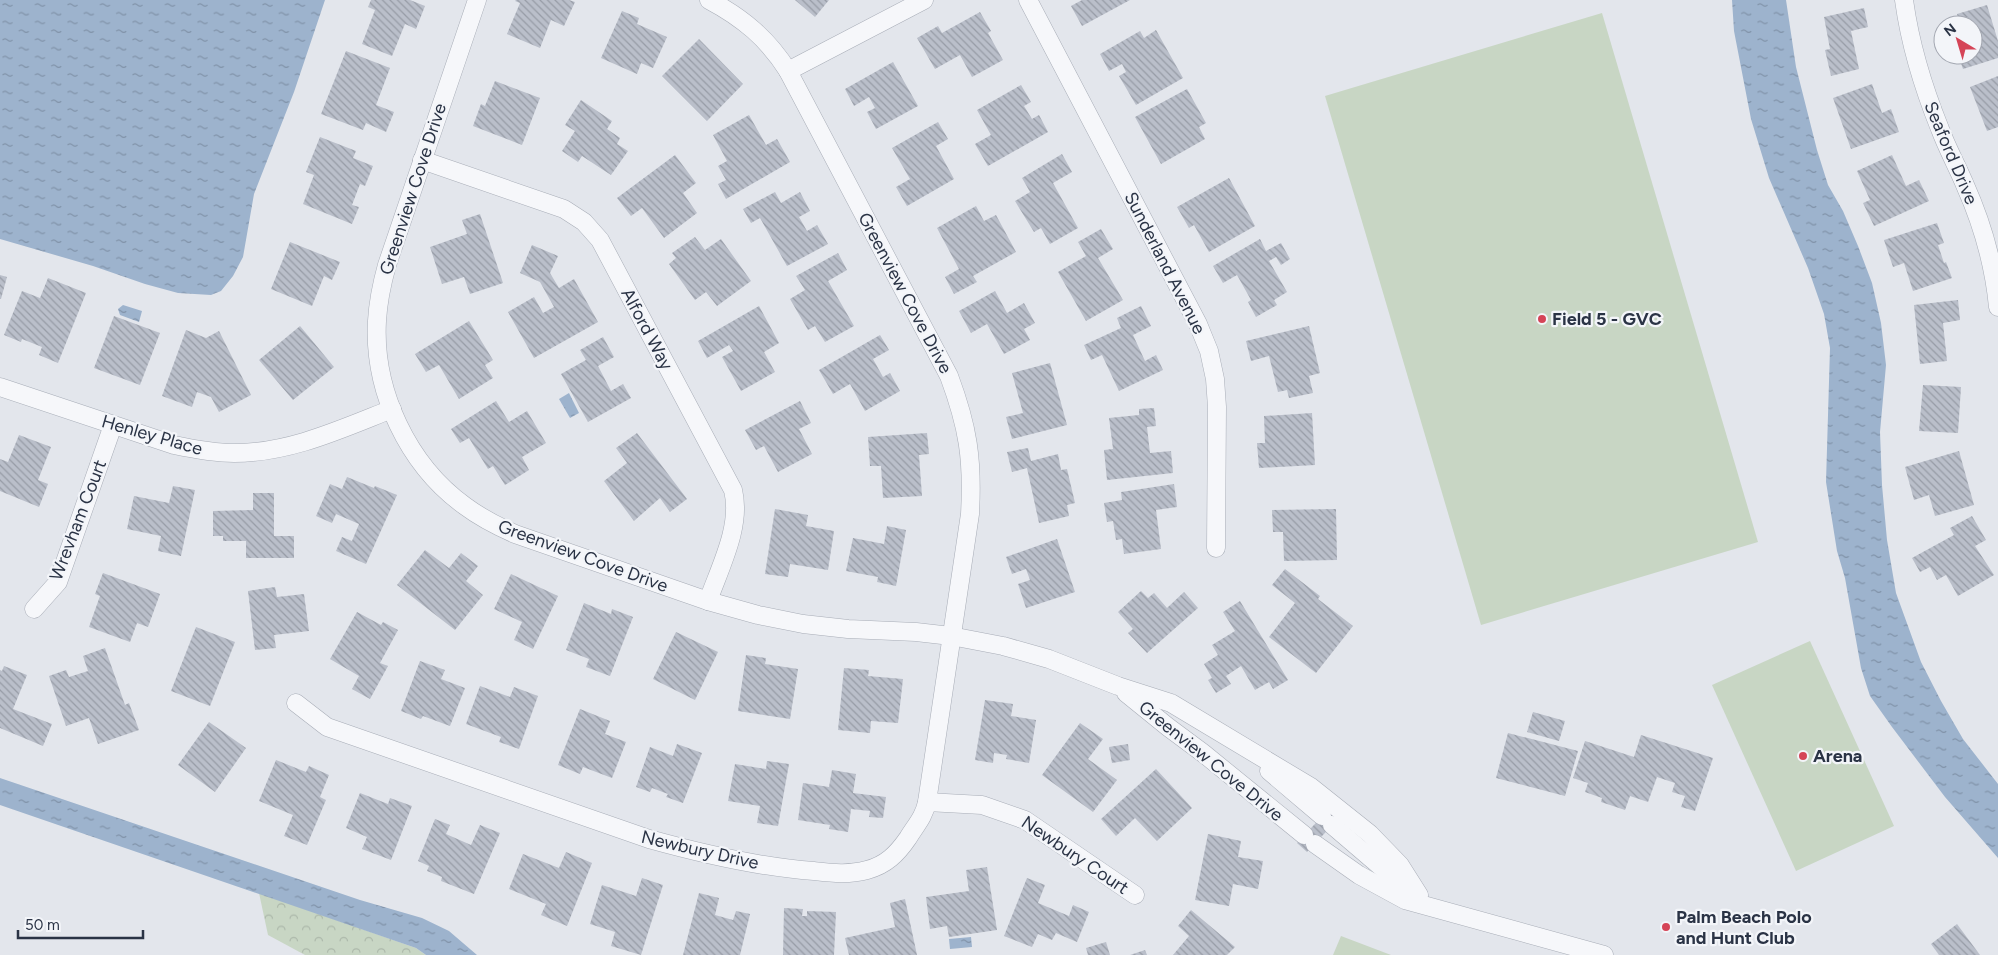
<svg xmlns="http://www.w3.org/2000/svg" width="1998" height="955" viewBox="0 0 1998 955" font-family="Figtree,sans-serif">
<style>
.grass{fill:#c8d6c4}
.forest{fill:url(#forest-crowns)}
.water{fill:url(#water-ripples)}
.building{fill:url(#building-back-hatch)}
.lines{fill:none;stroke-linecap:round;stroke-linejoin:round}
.minor-casing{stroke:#a8adb7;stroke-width:19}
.minor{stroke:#f6f7fa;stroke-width:18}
.poi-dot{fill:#d54457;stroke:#f3f5f9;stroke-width:2}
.labels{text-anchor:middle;stroke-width:4.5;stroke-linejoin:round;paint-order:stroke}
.street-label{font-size:18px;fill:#2a3345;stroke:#f3f5f9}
.poi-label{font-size:18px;font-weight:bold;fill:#2a3345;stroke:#f3f5f9;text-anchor:start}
</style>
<defs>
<pattern id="forest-crowns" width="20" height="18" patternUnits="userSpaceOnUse" patternTransform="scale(1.25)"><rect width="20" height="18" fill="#c8d6c4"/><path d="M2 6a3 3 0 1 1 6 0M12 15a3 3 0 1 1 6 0" fill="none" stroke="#acb8aa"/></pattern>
<pattern id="water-ripples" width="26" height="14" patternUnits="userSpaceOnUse" patternTransform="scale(1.25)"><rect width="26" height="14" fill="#9db3cd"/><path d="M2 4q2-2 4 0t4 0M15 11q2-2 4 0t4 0" fill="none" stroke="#8092a8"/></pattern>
<pattern id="building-back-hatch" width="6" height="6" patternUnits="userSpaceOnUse" patternTransform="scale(1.25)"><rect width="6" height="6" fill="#babfca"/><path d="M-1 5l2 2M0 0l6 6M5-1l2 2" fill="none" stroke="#979ca6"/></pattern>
</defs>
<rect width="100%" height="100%" fill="#e3e6ec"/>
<!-- grass -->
<g class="grass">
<path d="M1602,13L1758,542L1481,625L1325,96Z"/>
<path d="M1810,641L1894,826L1796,871L1712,685Z"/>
<path d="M1341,936L1391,955H1333Z"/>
</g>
<!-- forest -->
<path class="forest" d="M259,893L416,948L426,955H305L268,935Z"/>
<!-- water -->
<g class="water">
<path d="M0,0H325L294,92L254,194L243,257L233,276L221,291L211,295L178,293L145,284L93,266L0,239Z"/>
<path d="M1732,0H1786L1796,67L1817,150L1828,185L1843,211L1858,246L1872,283L1881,323L1886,365L1880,432L1882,485L1887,540L1896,593L1921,662L1941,701L1963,739L1998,784V858L1945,797L1892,727L1870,696L1861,668L1845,578L1837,551L1826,482L1830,348L1824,314L1808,268L1769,178L1751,119L1734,31Z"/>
<path d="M123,305L142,311L139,322L120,315L118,309Z"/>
<path d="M569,393L579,413L570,418L559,399Z"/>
<path d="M0,778L360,900L422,918L449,931L477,955H426L416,948L0,805Z"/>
<path d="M971,937L972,947L950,949L949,939Z"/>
</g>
<!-- building -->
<g class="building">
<path d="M371,0H410L425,6L416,29L405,24L392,56L362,44L375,10L368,7Z"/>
<path d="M516,0H569L575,2L564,26L551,20L540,48L507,34L520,3L515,1Z"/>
<path d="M795,0H829L815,17Z"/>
<path d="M1082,0H1130L1082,26L1071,6Z"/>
<path d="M1987,5L1998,41V58L1963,69L1958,55H1973V25H1960L1957,14Z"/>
<path d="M1864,8L1868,27L1851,31L1859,69L1831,76L1825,50L1830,49L1824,17Z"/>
<path d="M622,11L639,18L637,24L667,37L653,68L641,63L637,74L601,58Z"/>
<path d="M980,12L991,31L988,33L1003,60L972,77L960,55L935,69L917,38L938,26L942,33Z"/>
<path d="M1156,30L1183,78L1136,105L1119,76L1126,72L1122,64L1109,71L1100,54L1140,31L1144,38Z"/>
<path d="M699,39L743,84L707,121L662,76Z"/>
<path d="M346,51L390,68L376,105L394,112L386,132L366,123L363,130L321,114Z"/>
<path d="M893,62L918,106L876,129L867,112L875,108L869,97L854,106L845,89Z"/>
<path d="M1998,76V127L1987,131L1970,87Z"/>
<path d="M495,81L540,98L522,145L473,126L481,104L485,106Z"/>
<path d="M1872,84L1882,113L1891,109L1899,132L1851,149L1833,98Z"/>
<path d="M1021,85L1031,102L1024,106L1032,119L1039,115L1048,132L988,166L975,144L991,135L977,110Z"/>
<path d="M1187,89L1206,123L1199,127L1205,139L1161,164L1135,117Z"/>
<path d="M581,100L612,121L607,129L620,138L617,144L628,151L611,175L582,156L578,162L562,151L575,131L565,125Z"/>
<path d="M749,115L766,145L777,139L790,162L726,199L718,184L726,180L718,166L727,161L713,135Z"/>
<path d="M938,122L948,139L936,146L954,179L907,206L896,187L910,179L892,148Z"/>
<path d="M320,137L356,151L353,158L373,166L365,186L360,184L352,205L359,207L352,224L303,204L314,175L306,172Z"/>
<path d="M1062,154L1072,172L1053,183L1078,228L1050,244L1041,228L1034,232L1015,201L1030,192L1022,178Z"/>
<path d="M675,155L696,183L683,193L697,213L664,238L642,208L631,216L617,198Z"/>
<path d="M1892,155L1906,186L1919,180L1929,201L1874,226L1863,203L1870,200L1857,171Z"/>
<path d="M1229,178L1255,226L1209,252L1194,225L1189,228L1177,207Z"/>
<path d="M775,192L781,203L800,192L810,211L799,217L807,231L817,225L828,244L787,266L760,218L751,223L743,209Z"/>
<path d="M976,206L984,221L996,215L1016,252L973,276L977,282L954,294L945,277L959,269L937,228Z"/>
<path d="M480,214L503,283L470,294L464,277L442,284L430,247L467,234L462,220Z"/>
<path d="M1937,223L1944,243L1938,245L1944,263L1946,262L1952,278L1913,291L1904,263L1893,267L1884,240Z"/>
<path d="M1101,229L1113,249L1098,258L1123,300L1086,321L1058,272L1086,256L1078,242Z"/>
<path d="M695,237L705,250L721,239L751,281L717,306L706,292L695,300L669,264L676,258L672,253Z"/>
<path d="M1260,239L1266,251L1281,243L1290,259L1281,265L1276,257L1269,261L1287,292L1274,300L1277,305L1256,317L1248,302L1251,300L1237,275L1223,283L1213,266Z"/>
<path d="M290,242L340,262L332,280L324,276L312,306L271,289Z"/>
<path d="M532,245L558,256L550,273L559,288L574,279L598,322L534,358L508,312L534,297L543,313L554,307L540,282L520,273Z"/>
<path d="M838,253L847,270L828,281L854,326L825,342L815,326L808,330L790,299L805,290L796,276Z"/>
<path d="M0,275L7,277L1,299H0Z"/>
<path d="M48,278L86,293L58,363L39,355L42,347L22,339L21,342L4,335L22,291L40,298Z"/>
<path d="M995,291L1007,313L1024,303L1035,323L1024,329L1030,340L1004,354L987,324L971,333L959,311Z"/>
<path d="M1958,300L1960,320L1943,323L1947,361L1920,364L1914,305Z"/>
<path d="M759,306L779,343L764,352L775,372L741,391L722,357L733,351L729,345L707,358L698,341Z"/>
<path d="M1141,306L1151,326L1133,335L1145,361L1156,355L1163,370L1119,391L1102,355L1091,360L1084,345L1121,328L1117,318Z"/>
<path d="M114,316L160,333L140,385L94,368Z"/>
<path d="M469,321L493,360L485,365L493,378L459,399L439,365L426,372L415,354Z"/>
<path d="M300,326L334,367L293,400L259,360Z"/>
<path d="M1309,326L1320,373L1309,376L1313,393L1289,398L1287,390L1278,392L1269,356L1251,361L1246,341Z"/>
<path d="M186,330L206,338L219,331L251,395L219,412L211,397L197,392L192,407L162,396Z"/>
<path d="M880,335L889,350L873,359L883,377L890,373L900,391L865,411L850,384L833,394L819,370Z"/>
<path d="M603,337L614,357L598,366L611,391L623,384L631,398L588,422L561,374L586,360L580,350Z"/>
<path d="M1050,363L1067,425L1012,439L1006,417L1023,413L1012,373Z"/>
<path d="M1923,385L1961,387L1958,433L1919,431Z"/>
<path d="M496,401L509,422L527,411L546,443L522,457L529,470L505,485L493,466L488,469L469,438L460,443L451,429Z"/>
<path d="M800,401L811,423L799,429L812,454L778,472L764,446L756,450L745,430Z"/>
<path d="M1154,408L1156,426L1147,427L1150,453L1171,451L1173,473L1107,480L1104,450L1113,449L1109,418L1139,415V409Z"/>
<path d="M1312,413L1315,465L1259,468L1257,443H1265L1264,416Z"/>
<path d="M637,433L687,499L670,512L660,498L634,521L604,481L627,463L616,448Z"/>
<path d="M927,433L929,454L919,455L922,496L883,498L881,466H870L868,437Z"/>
<path d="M19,435L51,447L38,480L48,484L39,507L0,491V459L8,462Z"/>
<path d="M1028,448L1031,461L1058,454L1061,470L1067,469L1075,503L1067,505L1069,516L1039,523L1027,468L1012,472L1007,452Z"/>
<path d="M1959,451L1974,505L1935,516L1929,495L1914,500L1905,467Z"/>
<path d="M347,477L374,488L375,486L397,495L366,564L336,551L342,537L352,541L359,524L336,514L332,523L316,516L330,484L342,489Z"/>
<path d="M1174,484L1177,507L1156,510L1161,549L1124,554L1122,539L1116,540L1113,521L1107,522L1104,503L1122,500L1121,492Z"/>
<path d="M173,486L195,490L181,556L158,551L161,536L127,529L134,496L169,503Z"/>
<path d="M253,493H274V536H294V558H246V541H223V536H213V511L253,510Z"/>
<path d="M775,509L808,515L806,526L834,531L828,570L790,564L788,577L765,574Z"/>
<path d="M1336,509L1337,560L1284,561L1283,532H1273L1272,510Z"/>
<path d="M1972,516L1986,540L1975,546L1994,575L1958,596L1946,575L1937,580L1930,567L1920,572L1912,558L1954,535L1950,528Z"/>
<path d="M887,526L906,530L896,586L877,582L878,577L846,571L853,538L884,544Z"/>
<path d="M1057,539L1075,592L1026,608L1018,584L1030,580L1026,569L1012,574L1006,557Z"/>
<path d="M425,550L449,568L461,553L478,566L466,581L483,595L455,630L397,585Z"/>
<path d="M1285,569L1320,596L1318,599L1353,626L1316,673L1269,637L1295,603L1272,585Z"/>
<path d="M103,573L160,594L148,627L137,623L130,642L89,627L100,596L95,594Z"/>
<path d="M511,574L558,596L533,649L514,640L522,622L494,609Z"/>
<path d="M275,587L277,597L304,594L309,631L274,635L276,648L255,650L248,591Z"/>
<path d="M1141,591L1148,598L1154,593L1167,608L1184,592L1198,608L1147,653L1128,633L1133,629L1118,612Z"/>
<path d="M1240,601L1288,680L1273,689L1269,682L1255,690L1241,666L1226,676L1231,684L1216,693L1208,680L1212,678L1204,664L1218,655L1212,645L1235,631L1223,612Z"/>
<path d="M584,603L611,614L612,609L633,617L610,676L586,667L589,659L566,650Z"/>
<path d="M357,612L381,625L383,622L398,630L380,663L388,666L370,699L352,689L359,676L330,659Z"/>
<path d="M196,627L235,642L210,706L171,691Z"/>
<path d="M676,632L718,652L695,700L653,679Z"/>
<path d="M105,648L125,705L129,703L139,730L98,744L89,718L66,726L49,676L66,670L69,677L88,671L83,656Z"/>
<path d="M746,655L766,658L765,664L798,669L790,719L738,711Z"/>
<path d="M420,661L445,670L441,679L465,688L450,726L423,716L421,719L401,711Z"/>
<path d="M4,666L27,675L13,709L52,724L43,746L0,728V670L2,671Z"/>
<path d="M844,668L869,670L868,676L903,679L898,723L871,721L870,733L838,730Z"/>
<path d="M480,686L510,697L514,687L538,696L519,749L499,742L501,737L466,724Z"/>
<path d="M985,700L1013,704L1011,716L1036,720L1029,763L1006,759L1007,755L994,753L993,763L975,760Z"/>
<path d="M580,709L610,721L605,734L626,742L612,778L583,767L580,774L558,765Z"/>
<path d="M1533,712L1565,721L1559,741L1527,732Z"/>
<path d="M209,722L246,748L215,792L178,765Z"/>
<path d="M1080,723L1103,739L1088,759L1117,780L1093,812L1042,775Z"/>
<path d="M1508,733L1578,751L1565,796L1496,778Z"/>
<path d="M1641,735L1713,758L1695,811L1681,807L1685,796L1672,792L1675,783L1657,777L1648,802L1630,796L1625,810L1601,802L1602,798L1585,792L1588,783L1573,778L1585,741L1634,757Z"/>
<path d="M677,744L702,753L683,803L666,797L668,794L652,788L650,792L636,787L650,747L673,756Z"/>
<path d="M1128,744L1130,760L1112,763L1109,747Z"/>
<path d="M276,760L306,772L309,766L329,775L320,797L326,800L307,845L284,836L293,815L259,801Z"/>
<path d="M767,761L789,764L778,826L757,823L760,806L728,801L735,764L766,769Z"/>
<path d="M1156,769L1192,808L1157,841L1135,818L1116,836L1101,819Z"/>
<path d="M832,770L856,774L853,793L886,797L883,818L869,817L870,811L851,809L848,832L829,829L830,825L798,820L803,783L829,787Z"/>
<path d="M360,793L388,804L390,798L412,806L391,860L362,849L367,837L346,828Z"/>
<path d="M1328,810L1338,819L1307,852L1297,843Z"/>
<path d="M435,819L450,825L446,834L471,845L480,825L500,833L474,894L441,881L442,877L427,871L429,866L418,861Z"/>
<path d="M1208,834L1241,841L1238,857L1263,861L1258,889L1233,884L1229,906L1195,900Z"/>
<path d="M566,852L592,863L567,926L541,915L546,904L509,889L523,854L559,868Z"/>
<path d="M987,867L997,930L949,937L947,926L930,929L926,897L969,891L966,870Z"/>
<path d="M642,878L663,885L641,955L611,946L615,932L590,924L602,885L636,896Z"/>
<path d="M1027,878L1045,885L1038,903L1069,916L1073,905L1089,912L1077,942L1056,933L1052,940L1038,934L1032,947L1004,936Z"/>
<path d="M699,893L719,898L715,915L733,920L736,911L750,914L740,955H683Z"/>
<path d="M905,899L917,955H849L845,938L895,927L890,903Z"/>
<path d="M784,908L803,909L802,916H807V911L836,912L834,955H783Z"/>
<path d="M1191,910L1235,947L1227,955H1173L1189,936L1178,926Z"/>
<path d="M1957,924L1980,955H1939L1931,944Z"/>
<path d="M1106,942L1110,955H1088L1086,948Z"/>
<path d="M1145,950L1147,955H1130Z"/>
</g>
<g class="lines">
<!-- minor casing -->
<g class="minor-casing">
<g id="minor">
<path d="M477,0L387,265C382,283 378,302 377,321C373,391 408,465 465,506C481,518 497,526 515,534L708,601L758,615L803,624L848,629L916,632L951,636L1003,646L1049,659L1118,686L1171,703L1311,787L1370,834L1400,865L1419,895"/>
<path d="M1028,0L1198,324L1209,351L1215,379L1217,407L1216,548"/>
<path d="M1904,0C1910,44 1923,87 1940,129C1947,148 1957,166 1965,185C1982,223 1994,265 1998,307"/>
<path d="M788,71L924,0"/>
<path d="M422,160L564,209L584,222L600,240L733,490C742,526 720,567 708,601"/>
<path d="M0,387L174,445C193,449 214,453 234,453C290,453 341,429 392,409"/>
<path d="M34,609L58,582L113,425"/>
<path d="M1126,693L1168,727L1203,753L1304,835"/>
<path d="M296,703L327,727L649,839C703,854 758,867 814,871C832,873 849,875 867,870C886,865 897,854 908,838C916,825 924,817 927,802L970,514C973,459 968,427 949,376L788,71C768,39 743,18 709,0"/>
<path d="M1269,771L1322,816"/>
<path d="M927,802L982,805L1025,820L1135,895"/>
<path d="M1332,825L1401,884L1411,890"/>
<path d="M1315,844L1359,875L1405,900L1604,955"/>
</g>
</g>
<!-- minor -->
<use href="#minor" class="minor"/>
</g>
<!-- markers -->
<g class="poi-dot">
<circle cx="1542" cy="319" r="5"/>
<circle cx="1803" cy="756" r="5"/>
<circle cx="1666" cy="927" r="5"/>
</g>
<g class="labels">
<!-- street labels -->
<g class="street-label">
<text transform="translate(1951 153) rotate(67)" y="6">Seaford Drive</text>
<text transform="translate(413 189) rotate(-72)" y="6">Greenview Cove Drive</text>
<text transform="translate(1165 263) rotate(63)" y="6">Sunderland Avenue</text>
<text transform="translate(905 293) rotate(62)" y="6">Greenview Cove Drive</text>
<text transform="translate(647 329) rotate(62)" y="6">Alford Way</text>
<text transform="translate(152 435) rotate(16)" y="6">Henley Place</text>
<text transform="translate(78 520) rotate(-69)" y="6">Wrevham Court</text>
<text transform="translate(583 556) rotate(20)" y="6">Greenview Cove Drive</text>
<text transform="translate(1211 761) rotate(39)" y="6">Greenview Cove Drive</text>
<text transform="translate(700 850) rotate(13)" y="6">Newbury Drive</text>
<text transform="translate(1075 855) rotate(34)" y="6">Newbury Court</text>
</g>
<!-- poi labels -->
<g class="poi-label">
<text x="1552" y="325">Field 5 - GVC</text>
<text x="1813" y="762">Arena</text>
<text x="1676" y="923">Palm Beach Polo<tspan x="1676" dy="21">and Hunt Club</tspan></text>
</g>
</g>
<!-- north arrow -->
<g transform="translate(1958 40) rotate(322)"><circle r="24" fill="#f3f5f9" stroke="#a3a7b1"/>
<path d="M0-4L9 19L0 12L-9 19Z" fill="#d54457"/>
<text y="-8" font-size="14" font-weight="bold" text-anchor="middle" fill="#2a3345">N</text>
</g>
<!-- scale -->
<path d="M18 930v8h125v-8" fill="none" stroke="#2a3345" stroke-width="2.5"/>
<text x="25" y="930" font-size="15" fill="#2a3345" stroke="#f3f5f9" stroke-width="4" paint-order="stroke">50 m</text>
</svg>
